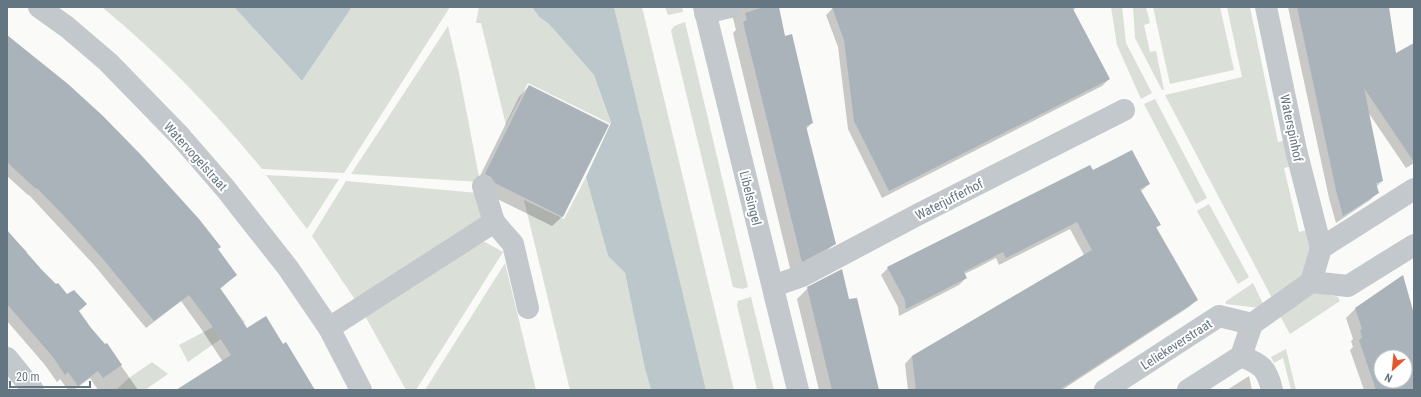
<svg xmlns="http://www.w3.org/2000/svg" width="1421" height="397" viewBox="0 0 1421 397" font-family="'Roboto Condensed',sans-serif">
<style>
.green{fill:#dadfd7}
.water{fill:#bbc7cb}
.shadow{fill:#0003;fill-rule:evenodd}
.building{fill:#aab3b9;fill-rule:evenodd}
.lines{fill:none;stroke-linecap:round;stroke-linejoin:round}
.minor{stroke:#c3c8cc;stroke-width:22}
.labels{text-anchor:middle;stroke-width:4;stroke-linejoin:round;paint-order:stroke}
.street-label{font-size:13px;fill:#657683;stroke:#fff}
</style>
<rect width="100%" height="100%" fill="#fafaf8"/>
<!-- green -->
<g class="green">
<path d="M102,7H234L302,81L352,7H450L344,173L262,169C214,110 160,55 102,7Z"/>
<path d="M479,7H532L539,17L549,24L594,75L611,124L528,83L506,125L481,23H476Z"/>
<path d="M614,7H642L734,390H706Z"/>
<path d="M665,7H682L683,12L668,15Z"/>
<path d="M1111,7H1122L1126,43L1152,93L1141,99L1117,45Z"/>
<path d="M1133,7H1146L1150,23L1144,25L1150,52L1156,51L1164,90H1162L1135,38Z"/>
<path d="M1153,7H1220L1234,70L1170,84Z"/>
<path d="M1227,7H1250L1278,142L1287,140L1292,166L1284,168L1299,232L1307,230L1311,249L1306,276L1273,300L1165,95L1242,77Z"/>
<path d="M685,22L748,287L743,289L733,287L671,31L674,26Z"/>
<path d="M448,26L459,73L480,182L351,174Z"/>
<path d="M1155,99L1207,198L1196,204L1144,104Z"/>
<path d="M266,175L339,179L307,229Z"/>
<path d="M586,177L608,256L625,273L645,369L651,390H570L524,200L564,219Z"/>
<path d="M346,181L478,193L485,217L356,301L312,236Z"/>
<path d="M1209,204L1249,277L1238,284L1197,211Z"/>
<path d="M485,242L503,252L416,390H406L364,314L478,243Z"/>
<path d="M505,263L536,390H425Z"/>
<path d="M1253,283L1264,306L1260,308L1226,304L1225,302Z"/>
<path d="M1316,292L1338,297L1340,301L1290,334L1279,314L1305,297Z"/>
<path d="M751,297L774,390H757L737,305L738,301Z"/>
<path d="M238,314L245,322L188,362L179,345Z"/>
<path d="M1286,349L1296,390H1291L1283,358L1274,363L1271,357Z"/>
<path d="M152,362L168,374L145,390H116L129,378Z"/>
</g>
<!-- water -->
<g class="water">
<path d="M234,7H352L302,81Z"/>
<path d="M532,7H614L706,390H651L645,369L625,273L608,256L586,177L611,123L594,75L549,24L539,17Z"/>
</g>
<!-- shadow -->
<g class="shadow">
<path d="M730,7H778L785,37L812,123L806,129L834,244L824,254L791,272L733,33L736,30Z"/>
<path d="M836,7H1077L1073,10L1109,79L1102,86L882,198L848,129L838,47L826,15L833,8Z"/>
<path d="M1288,7H1388L1403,123L1414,116V163L1406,168L1368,112L1382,181L1376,187L1378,192L1370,200L1336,223L1329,198Z"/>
<path d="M7,36L216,250L236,275L220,289L247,330L313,390H188L223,362L202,330L181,301L146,328L95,266L29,195H28L7,176Z"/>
<path d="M529,86L563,216L552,226L485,193L476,184L519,97Z"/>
<path d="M1149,184L1140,192L1160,224L1156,228L1196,300L1189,307L1062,390H908L905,364L912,356L1084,255L1070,229L999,265L996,258L975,269L964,274L966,278L959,285L899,316L898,307L881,275L888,268Z"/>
<path d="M7,232L27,252L26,253L78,311L91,328L105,345L106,344L138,390H98L90,378L74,390H68L60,379L57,382L45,365L7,321Z"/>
<path d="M808,288L849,301L878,390H819L797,299Z"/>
<path d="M1355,309L1414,321V390H1364L1350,350L1353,347L1351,341L1353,339L1346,318ZM1381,357H1405V381H1381Z"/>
<path d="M1249,376L1252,390H1227Z"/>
</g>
<!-- building -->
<g class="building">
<path d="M764,7H779L785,36L792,34L813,123L806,126L836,244L802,262L743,22L747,20L745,13Z"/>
<path d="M832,7H1072L1110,79L889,191L854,121L844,40Z"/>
<path d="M1297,7H1389L1396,53L1414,43V162L1364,88L1383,181L1376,183L1379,193L1343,216L1336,190Z"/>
<path d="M7,35L68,84L103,116L142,156L199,219L221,247L218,249L237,275L220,288L234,308L247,328L266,316L283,344L286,342L315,390H176L231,355L210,323L189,295L154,321L103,259L66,218L37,188L36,189L7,162Z"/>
<path d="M529,85L609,125L563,217L495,183L491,177L485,174Z"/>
<path d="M1132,150L1150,184L1140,189L1161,225L1156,227L1198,300L1059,390H916L912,356L1092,250L1077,222L1006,258L1003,252L983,262L964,272L967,278L906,309L905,300L887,267L1090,165L1093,170Z"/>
<path d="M7,230L41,269L56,284L58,283L67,294L74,290L87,304L79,311L91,328L105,344L107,343L122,365L103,378L98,371L78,386L68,372L65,375L53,357L7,304Z"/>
<path d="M842,269L849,299L857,298L879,390H832L807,287Z"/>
<path d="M1403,275L1414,314V390H1376L1359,340L1362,338L1360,330L1362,329L1355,308ZM1381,357H1405V381H1381Z"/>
</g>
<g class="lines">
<!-- minor -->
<g class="minor">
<path d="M39,7L67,27L108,62L179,135L225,188L288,268L329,328L361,390"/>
<path d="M704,7L798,390"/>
<path d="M1266,7L1296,150L1321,248"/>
<path d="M705,13L730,7"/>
<path d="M483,186L494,222L513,244L528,308"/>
<path d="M1311,282L1321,248L1414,189"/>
<path d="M773,286L802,276L919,214L1124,110"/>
<path d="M329,328L494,222"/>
<path d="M1241,356C1261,364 1267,368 1272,390"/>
<path d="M7,358L33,390"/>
<path d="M1105,390L1219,316L1252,324"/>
<path d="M1188,390L1241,356L1252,324L1311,282L1348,286L1414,245"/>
</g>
</g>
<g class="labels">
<!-- street labels -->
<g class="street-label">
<text transform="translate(1292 128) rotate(78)" y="5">Waterspinhof</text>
<text transform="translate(196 156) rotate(48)" y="5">Watervogelstraat</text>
<text transform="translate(751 198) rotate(76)" y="5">Libelsingel</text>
<text transform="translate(949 199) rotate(-27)" y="5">Waterjufferhof</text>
<text transform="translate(1176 344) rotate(-33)" y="5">Leliekeverstraat</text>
</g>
</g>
<!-- border -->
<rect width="1421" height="397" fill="none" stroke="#657683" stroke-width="16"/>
<!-- north arrow -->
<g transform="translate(1393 369) rotate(207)"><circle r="19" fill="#ffffff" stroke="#c1c8cd"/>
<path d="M0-3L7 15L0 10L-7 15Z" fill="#e4572e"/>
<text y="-6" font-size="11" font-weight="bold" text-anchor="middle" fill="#657683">N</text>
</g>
<!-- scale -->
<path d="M10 381v6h80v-6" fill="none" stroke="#657683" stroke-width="2"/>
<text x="16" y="381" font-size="12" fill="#657683" stroke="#ffffff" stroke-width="3" paint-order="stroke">20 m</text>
</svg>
